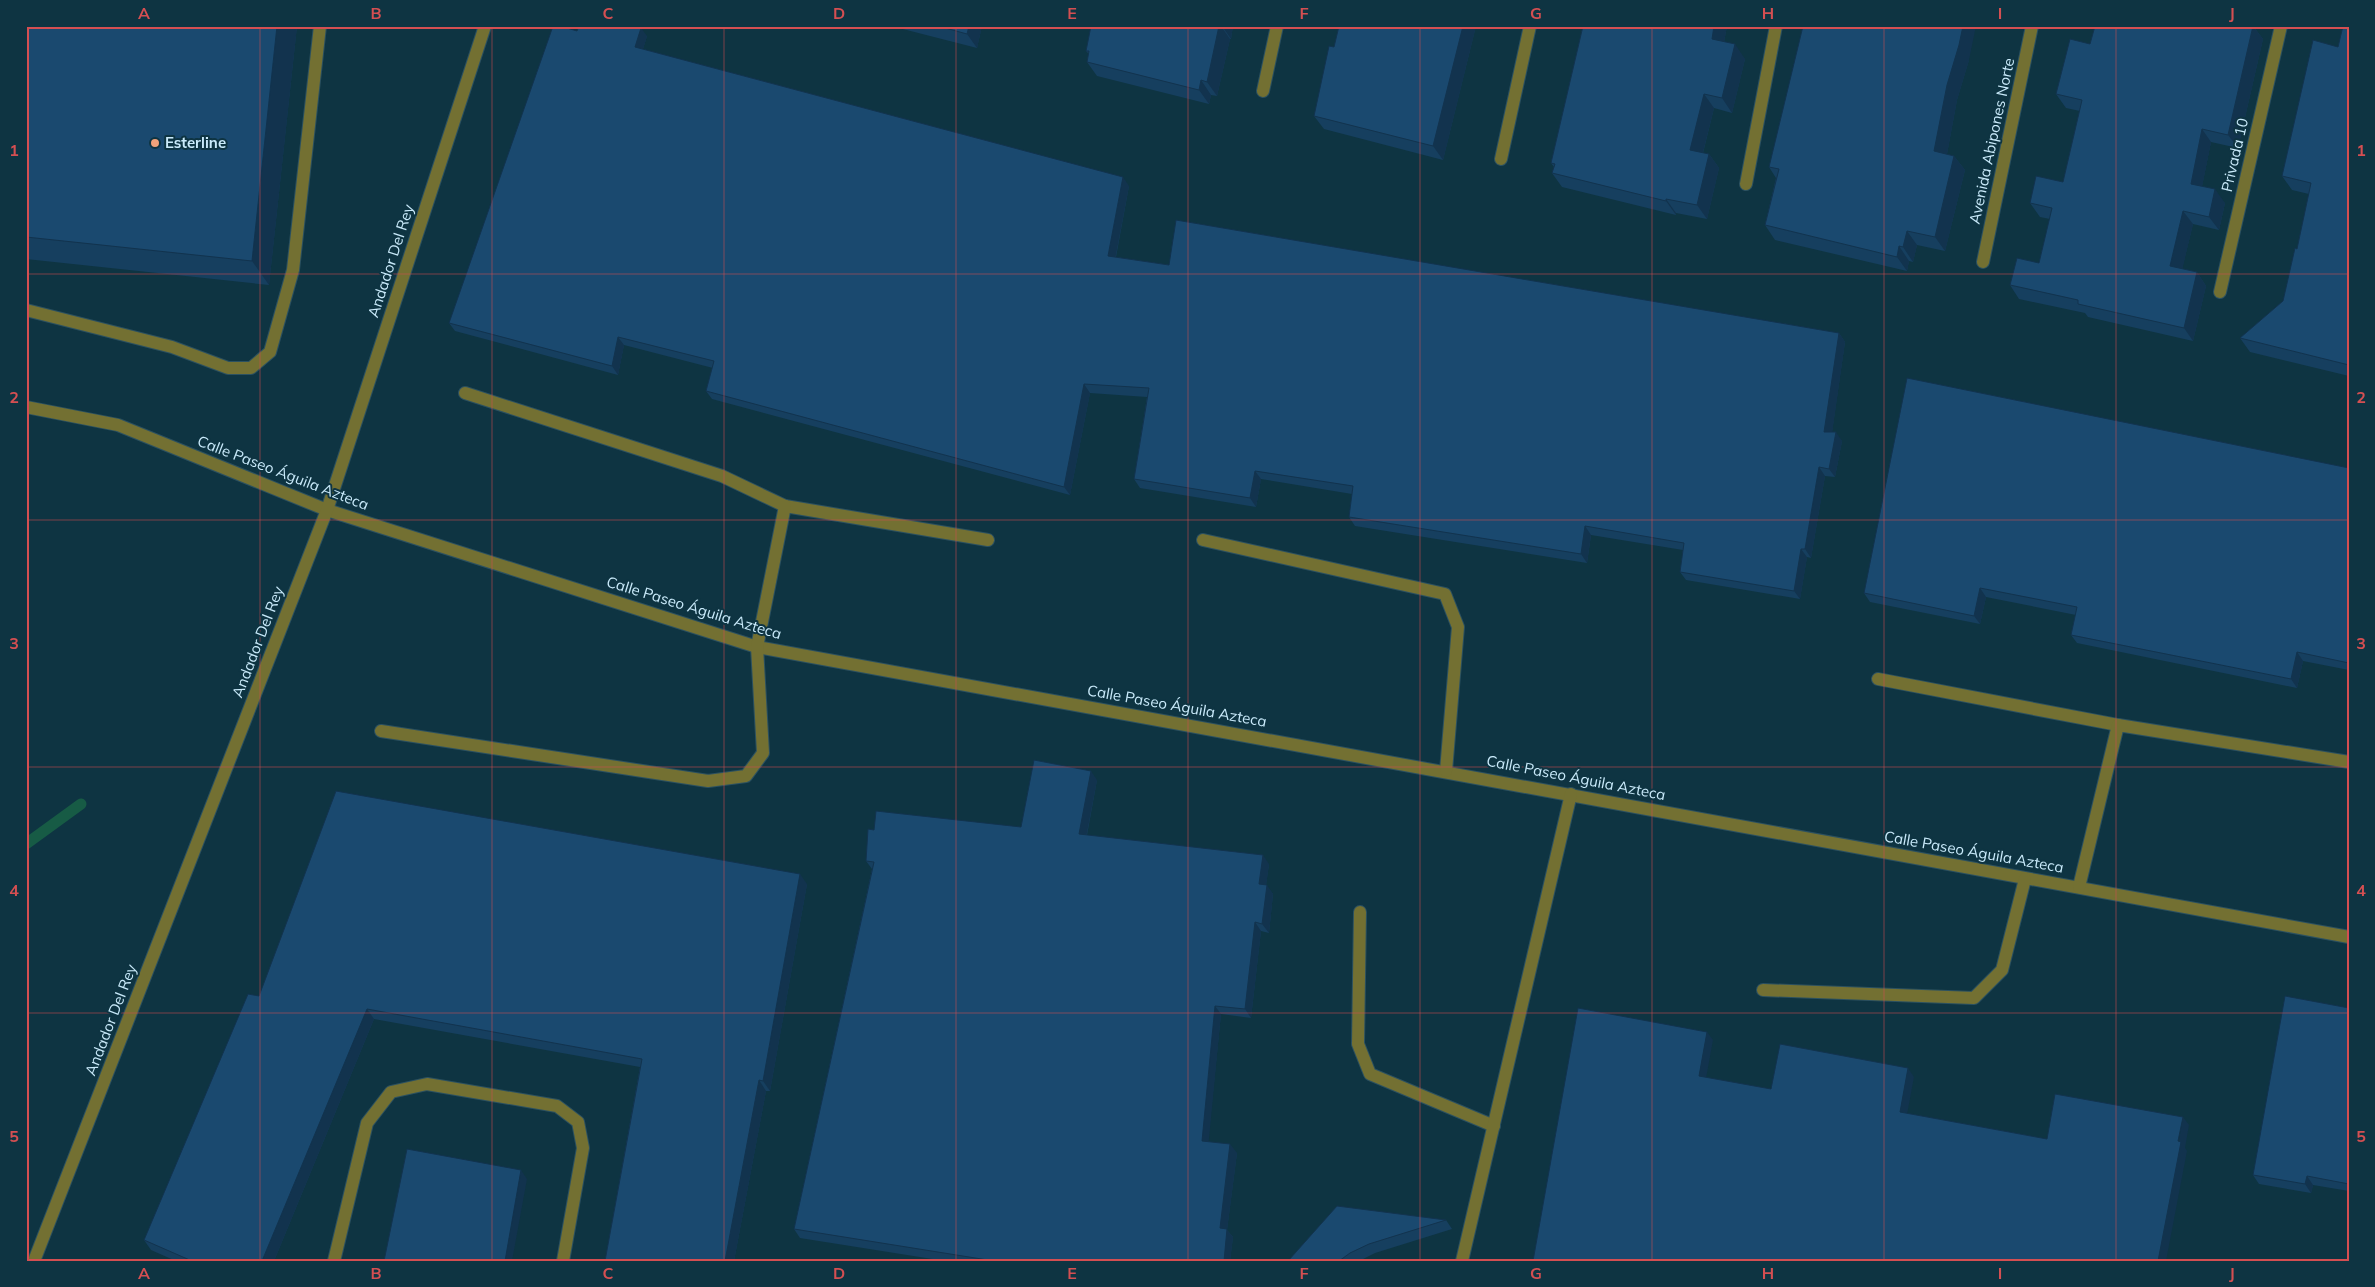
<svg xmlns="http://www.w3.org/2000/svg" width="2375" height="1287" viewBox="0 0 2375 1287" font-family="Mulish,sans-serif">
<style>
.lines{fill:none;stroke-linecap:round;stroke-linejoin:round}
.stream{stroke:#175b45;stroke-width:11}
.minor-casing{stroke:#2c5160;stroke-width:14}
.minor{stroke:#737032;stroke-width:12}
.wall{fill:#163f5f}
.shaded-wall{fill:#12334e}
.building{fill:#1a496f;stroke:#12334e}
.grid{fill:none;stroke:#d44f52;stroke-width:1;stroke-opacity:0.55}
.poi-dot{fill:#f1a27b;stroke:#0e3442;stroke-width:2}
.labels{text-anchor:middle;stroke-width:4;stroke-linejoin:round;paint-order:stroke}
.street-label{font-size:15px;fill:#caebfb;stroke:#0e3442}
.poi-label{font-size:15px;font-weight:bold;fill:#caebfb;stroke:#0e3442;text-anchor:start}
.neatline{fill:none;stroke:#d44f52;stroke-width:2}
.grid-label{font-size:16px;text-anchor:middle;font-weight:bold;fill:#d44f52}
</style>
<rect width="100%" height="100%" fill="#0e3442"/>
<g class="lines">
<!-- stream -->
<path class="stream" d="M26,844L81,804"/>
<!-- minor casing -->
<g class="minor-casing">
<g id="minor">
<path d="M1263,91L1277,26"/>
<path d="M1501,159L1530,26"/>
<path d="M1746,184L1776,26"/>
<path d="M1983,262L2032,26"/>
<path d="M2220,292L2281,26"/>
<path d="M26,310L172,347L228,368H251L270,352L293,270L320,26"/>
<path d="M26,407L118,425L327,510L757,647L2349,937"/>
<path d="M785,506L988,540"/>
<path d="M1203,540L1445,594L1458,627L1446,771"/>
<path d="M1878,679L2118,725"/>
<path d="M381,731L708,781L746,776L763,753L757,647L785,506L722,476L465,393"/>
<path d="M2079,887L2118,725L2349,762"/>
<path d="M1360,912L1358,1044L1370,1074L1494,1126"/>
<path d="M1763,990L1974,998L2002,970L2025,879"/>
<path d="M34,1261L327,510L485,26"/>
<path d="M334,1261L367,1123L391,1092L427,1084L557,1106L578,1122L583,1148L563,1261"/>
<path d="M1462,1261L1571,794"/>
</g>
</g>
<!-- minor -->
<use href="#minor" class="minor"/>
</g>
<!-- wall -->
<g class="wall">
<path d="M26,26H297L269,285L26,259Z"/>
<path d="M891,26H982L977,48Z"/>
<path d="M1091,26H1233L1231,39H1230L1217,96L1211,95L1209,104L1097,76L1087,62L1089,54L1086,51Z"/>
<path d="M1476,26L1443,160L1324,129L1314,116L1334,47Z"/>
<path d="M1583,26H1727L1724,42L1745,59L1732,113L1714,108L1703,153L1709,154L1719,168L1707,219L1676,213V215L1562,187L1552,173L1554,167L1551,163Z"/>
<path d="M2253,26L2263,39L2238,148L2211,142L2202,186L2225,203L2219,230L2193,224L2182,269L2197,272L2206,286L2193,341L2088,317L2085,313L2019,299L2010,285L2039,263L2050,219L2040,217L2030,203L2063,182L2080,111L2066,108L2056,94L2090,44Z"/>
<path d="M2349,26V376L2250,352L2240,338L2283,301L2297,249L2309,194L2292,190L2282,176Z"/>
<path d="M577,31L647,36L643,49L1129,186L1116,257L1169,265L1839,333L1845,342L1832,432L1842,441L1835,477L1825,476L1811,558L1807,557L1800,599L1686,580L1680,572L1683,550L1591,535L1587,563L1355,526L1349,517L1352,494L1261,479L1256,507L1140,488L1134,479L1147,397L1090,393L1070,495L712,399L706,391L713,368L624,345L618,375L455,331L449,323Z"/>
<path d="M1969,60L1957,100L1947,154L1954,156L1965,170L1945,251L1917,245L1913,262L1909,261L1907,271L1775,240L1765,225L1776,178L1769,167Z"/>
<path d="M2349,468V670L2303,661L2297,688L2077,643L2071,635L2076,615L1986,597L1980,624L1870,602L1864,593Z"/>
<path d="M1097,780L1087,835L1269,864L1266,885L1273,894L1269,933L1261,931L1251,1018L1221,1014L1208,1142L1237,1153L1227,1230L1233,1237L1230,1261H945L800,1238L794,1229L872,869L866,861L874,830L1021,827Z"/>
<path d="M807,884L770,1091H766L734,1261H605L640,1067L374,1019L274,1261H176L151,1250L144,1240L259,996Z"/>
<path d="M2349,1008V1191L2313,1185L2311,1193L2259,1184L2253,1175Z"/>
<path d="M1446,1220L1452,1229L1375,1253L1359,1261H1288Z"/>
</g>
<!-- shaded-wall -->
<g class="shaded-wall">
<path d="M277,26H297L269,285L252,261Z"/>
<path d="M969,26H982L977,48L967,34Z"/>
<path d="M1219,26H1221L1230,39L1217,96L1207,82Z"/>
<path d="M1222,26H1233L1231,39Z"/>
<path d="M1463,26H1476L1443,160L1433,146Z"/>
<path d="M1714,26H1727L1722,53L1712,39Z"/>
<path d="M1963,26H1976L1969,60L1957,100L1945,165L1934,151L1947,85Z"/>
<path d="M2253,26L2263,39L2238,148L2228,135Z"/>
<path d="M641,28L647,36L641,56L635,47Z"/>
<path d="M1735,44L1745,59L1732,113L1722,98Z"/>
<path d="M1201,80L1211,95L1209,104L1199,90Z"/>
<path d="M1704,94L1714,108L1700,164L1690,150Z"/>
<path d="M2202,129L2211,142L2200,197L2191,184Z"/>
<path d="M1709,154L1719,168L1707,219L1697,205Z"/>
<path d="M1954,156L1965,170L1945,251L1935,237Z"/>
<path d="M1123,177L1129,186L1114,265L1108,256Z"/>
<path d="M2215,189L2225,203L2219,230L2209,217Z"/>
<path d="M1666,199L1676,213V215L1666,201Z"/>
<path d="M2183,211L2193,224L2180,279L2170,266Z"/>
<path d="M1907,231L1917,245L1913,262L1903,247Z"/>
<path d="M1899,246L1909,261L1907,271L1897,257Z"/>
<path d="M2197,272L2206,286L2193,341L2184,328Z"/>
<path d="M1839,333L1845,342L1831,441L1824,432Z"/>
<path d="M618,337L624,345L618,375L612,366Z"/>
<path d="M1084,384L1090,393L1070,495L1064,487Z"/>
<path d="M1836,432L1842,441L1835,477L1829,469Z"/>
<path d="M1819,467L1825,476L1811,558L1805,549Z"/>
<path d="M1255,471L1261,479L1256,507L1250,498Z"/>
<path d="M1585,526L1591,535L1587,563L1581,554Z"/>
<path d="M1801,549L1807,557L1800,599L1794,591Z"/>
<path d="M1980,588L1986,597L1980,624L1974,616Z"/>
<path d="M2297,652L2303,661L2297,688L2291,679Z"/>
<path d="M1091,771L1097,780L1085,843L1079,834Z"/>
<path d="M1263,855L1269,864L1265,893L1259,884Z"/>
<path d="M800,874L807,884L770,1091L763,1081Z"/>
<path d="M1267,885L1273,894L1269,933L1262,924Z"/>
<path d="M1255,922L1261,931L1251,1018L1245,1009Z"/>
<path d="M1215,1006L1221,1014L1208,1149L1202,1141Z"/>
<path d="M367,1009L374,1019L274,1261H262Z"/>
<path d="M1707,1032L1713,1040L1705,1084L1699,1076Z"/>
<path d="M1908,1068L1914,1077L1906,1120L1900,1112Z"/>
<path d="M759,1080L766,1091L734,1261H725Z"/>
<path d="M2183,1117L2189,1125L2185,1148L2187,1151L2166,1261H2158Z"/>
<path d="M1230,1144L1237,1153L1227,1230L1233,1237L1230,1261H1224L1220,1228Z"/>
<path d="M521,1170L527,1179L512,1261H505Z"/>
<path d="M2307,1176L2313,1185L2311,1193L2305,1184Z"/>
</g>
<!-- building -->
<g class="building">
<path d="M26,26H277L252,261L26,237Z"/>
<path d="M553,26H560L577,31L579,26H636L641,28L635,47L1123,177L1108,256L1169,265L1176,220L1839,333L1824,432H1836L1829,469L1819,467L1805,549H1801L1794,591L1680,572L1684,543L1585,526L1581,554L1349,517L1353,486L1255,471L1250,498L1134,479L1149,388L1084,384L1064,487L706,391L714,361L618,337L612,366L449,323Z"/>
<path d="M938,26H969L967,34Z"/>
<path d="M1091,26H1219L1207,82L1201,80L1199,90L1087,62L1089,51H1086Z"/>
<path d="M1339,26H1463L1433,146L1314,116L1329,46L1334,47Z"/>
<path d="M1583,26H1714L1712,39L1735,44L1722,98L1704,94L1690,150L1709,154L1697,205L1666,199V201L1552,173L1555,164L1551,163Z"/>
<path d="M1803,26H1963L1959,45L1947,85L1934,151L1954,156L1935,237L1907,231L1903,247L1899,246L1897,257L1765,225L1779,169L1769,167Z"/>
<path d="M2095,26H2253L2228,135L2202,129L2191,184L2215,189L2209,217L2183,211L2170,266L2197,272L2184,328L2078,304V300L2010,285L2017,258L2039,263L2052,208L2030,203L2036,176L2063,182L2082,100L2056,94L2070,39L2090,44Z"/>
<path d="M2343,26H2349V365L2240,338L2283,301L2295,248L2297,249L2311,183L2282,176L2313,40L2338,47Z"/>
<path d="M1907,378L2349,468V663L2297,652L2291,679L2071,635L2077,607L1980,588L1974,616L1864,593Z"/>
<path d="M1034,760L1091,771L1079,834L1263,855L1259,884L1267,885L1262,924L1255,922L1245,1009L1215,1006L1202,1141L1230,1144L1220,1228L1227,1229L1224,1261H994L794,1229L874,862L866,861L868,829L874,830L876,811L1021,827Z"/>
<path d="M336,791L800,874L763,1081L759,1080L725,1261H605L642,1059L367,1009L262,1261H192L144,1240L248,994L259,996Z"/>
<path d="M2285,996L2349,1008V1184L2307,1176L2305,1184L2253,1175Z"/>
<path d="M1578,1008L1707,1032L1699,1076L1771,1089L1780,1044L1908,1068L1900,1112L2047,1139L2055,1094L2183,1117L2178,1141L2181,1142L2158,1261H1533Z"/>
<path d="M407,1149L521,1170L505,1261H384Z"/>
<path d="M1337,1206L1446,1220L1369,1244L1350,1253L1339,1261H1288Z"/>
</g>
<!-- grid -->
<path class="grid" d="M260,26V1261M492,26V1261M724,26V1261M956,26V1261M1188,26V1261M1420,26V1261M1652,26V1261M1884,26V1261M2116,26V1261M26,274H2349M26,520H2349M26,767H2349M26,1013H2349"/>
<!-- markers -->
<circle class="poi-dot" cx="155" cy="143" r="5"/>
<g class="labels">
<!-- street labels -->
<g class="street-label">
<text transform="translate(1992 141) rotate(-78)" y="5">Avenida Abipones Norte</text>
<text transform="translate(2235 155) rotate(-77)" y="5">Privada 10</text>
<text transform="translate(391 261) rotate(-72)" y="5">Andador Del Rey</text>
<text transform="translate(283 473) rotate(21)" y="5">Calle Paseo Águila Azteca</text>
<text transform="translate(694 608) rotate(17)" y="5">Calle Paseo Águila Azteca</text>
<text transform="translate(258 642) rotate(-69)" y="5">Andador Del Rey</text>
<text transform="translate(1177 706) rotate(10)" y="5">Calle Paseo Águila Azteca</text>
<text transform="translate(1576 778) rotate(11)" y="5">Calle Paseo Águila Azteca</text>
<text transform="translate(1974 852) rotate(10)" y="5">Calle Paseo Águila Azteca</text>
<text transform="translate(111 1020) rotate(-69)" y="5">Andador Del Rey</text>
</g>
<!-- poi labels -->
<g class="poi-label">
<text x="165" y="148">Esterline</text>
</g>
</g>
<!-- border -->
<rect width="2375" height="1287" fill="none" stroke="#0e3442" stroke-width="55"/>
<rect x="28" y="28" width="2320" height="1232" class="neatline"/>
<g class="grid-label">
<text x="144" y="19">A</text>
<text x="376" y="19">B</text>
<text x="608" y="19">C</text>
<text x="839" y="19">D</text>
<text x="1072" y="19">E</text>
<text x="1304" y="19">F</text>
<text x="1536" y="19">G</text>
<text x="1768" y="19">H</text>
<text x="2000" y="19">I</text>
<text x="2232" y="19">J</text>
<text x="14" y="156">1</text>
<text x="2361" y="156">1</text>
<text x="14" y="403">2</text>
<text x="2361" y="403">2</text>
<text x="14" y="649">3</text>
<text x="2361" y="649">3</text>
<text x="14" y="896">4</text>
<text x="2361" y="896">4</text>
<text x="14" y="1142">5</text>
<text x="2361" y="1142">5</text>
<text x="144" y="1279">A</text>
<text x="376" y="1279">B</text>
<text x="608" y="1279">C</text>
<text x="839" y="1279">D</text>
<text x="1072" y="1279">E</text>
<text x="1304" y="1279">F</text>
<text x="1536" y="1279">G</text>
<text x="1768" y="1279">H</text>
<text x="2000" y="1279">I</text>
<text x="2232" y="1279">J</text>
</g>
</svg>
